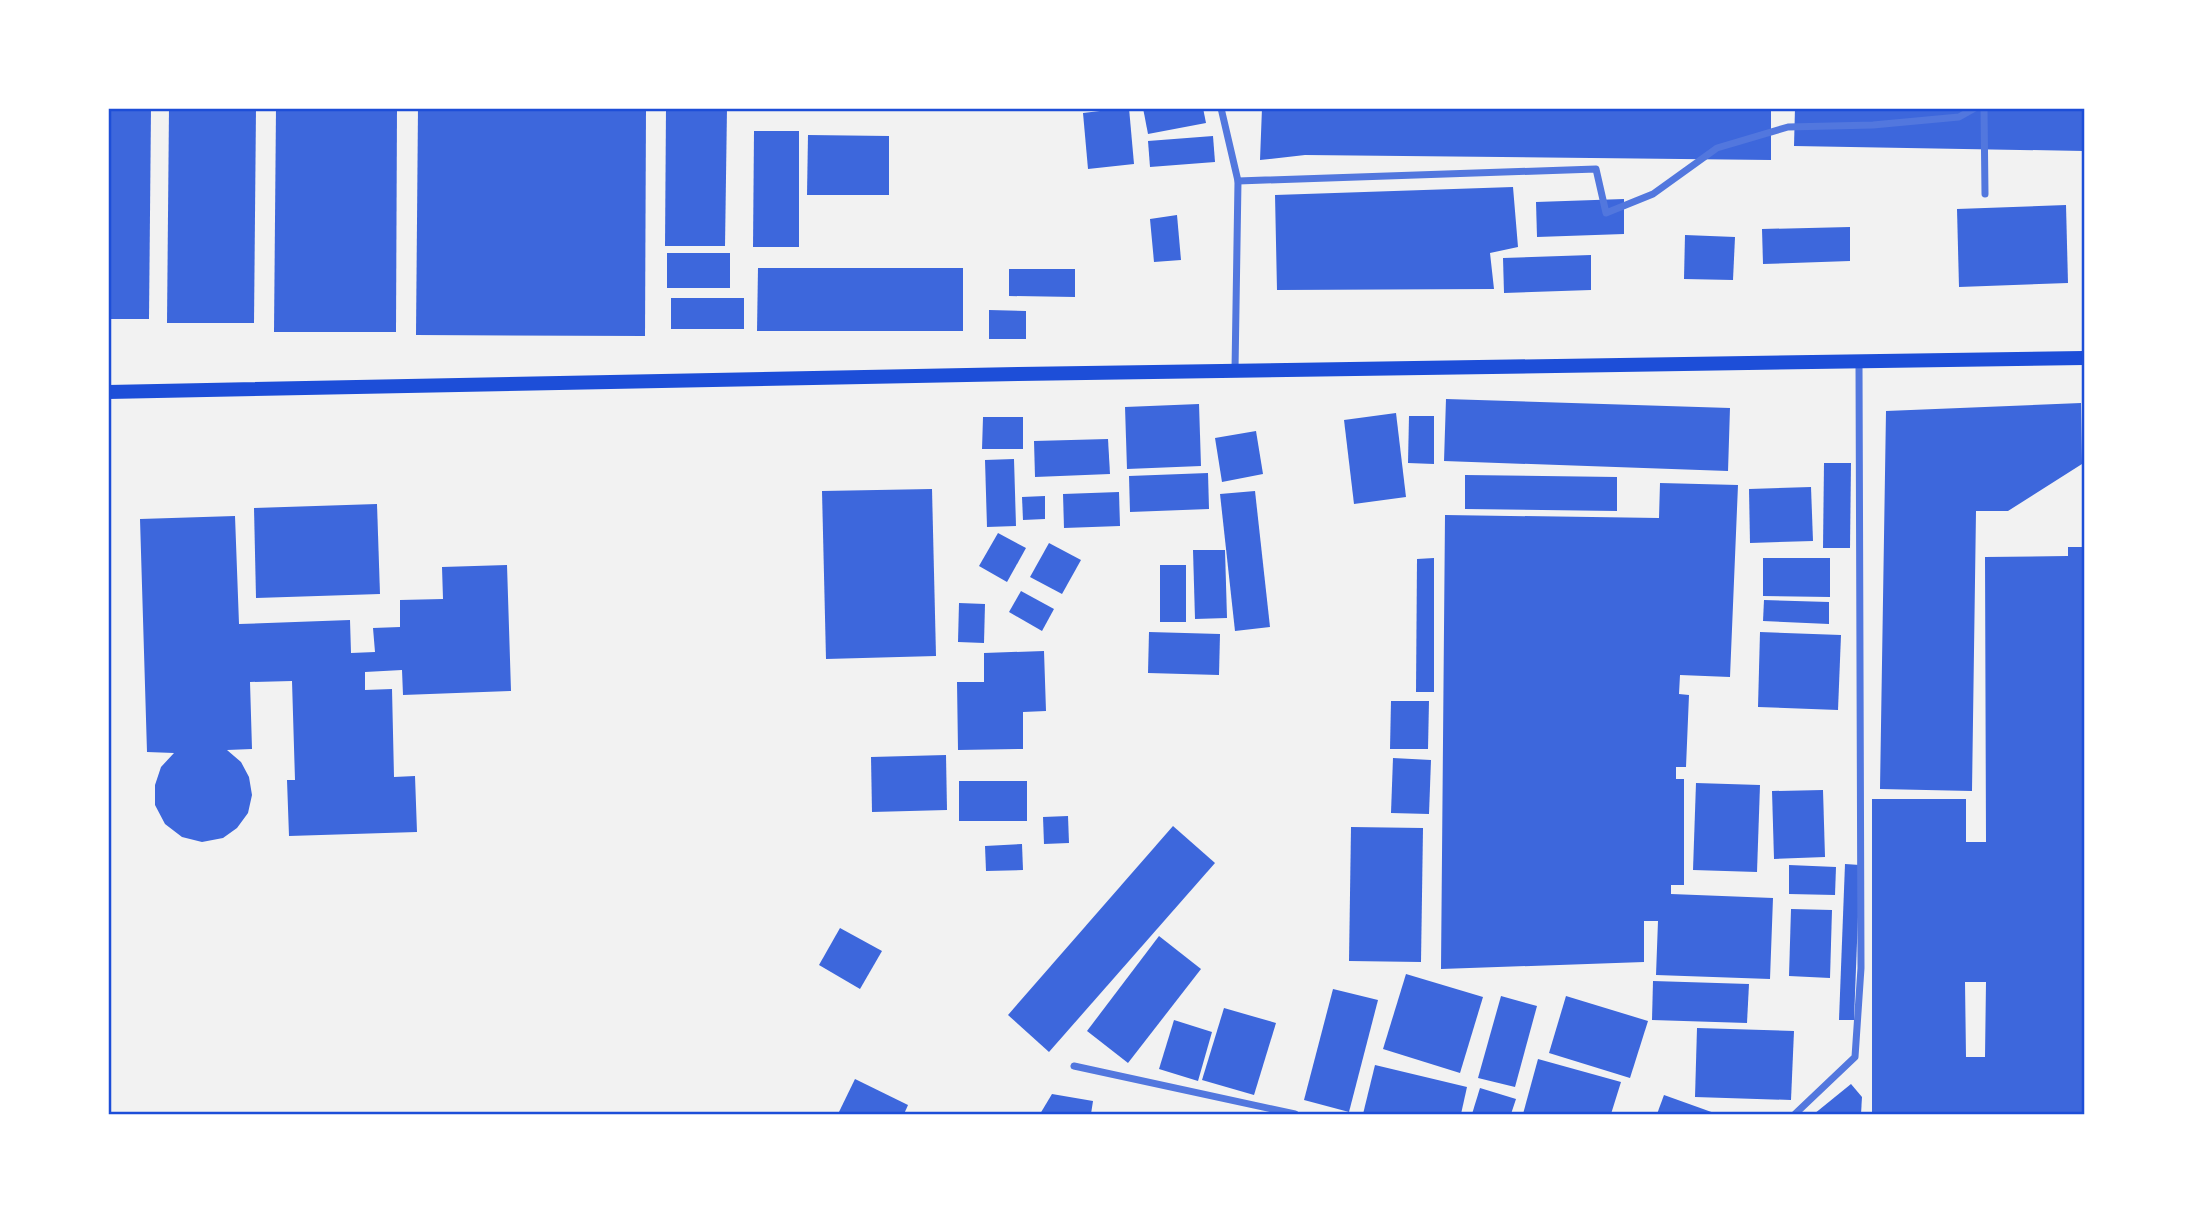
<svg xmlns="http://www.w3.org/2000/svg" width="2193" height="1223" viewBox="0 0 2193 1223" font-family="Arial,sans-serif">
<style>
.building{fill:#3d67dc;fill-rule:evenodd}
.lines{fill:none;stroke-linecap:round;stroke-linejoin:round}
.minor{stroke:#5277de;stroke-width:7}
.secondary{stroke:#1d4ed8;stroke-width:14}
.neatline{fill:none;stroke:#1d4ed8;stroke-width:2.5}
</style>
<rect width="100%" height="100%" fill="#f2f2f2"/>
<!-- building -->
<g class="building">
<path d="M108,108H151L149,319H108Z"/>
<path d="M169,108H256L254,323H167Z"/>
<path d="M276,108H397L396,332H274Z"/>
<path d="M418,108H646L645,336L416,335Z"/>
<path d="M666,108H727L725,246H665Z"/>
<path d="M1125,108H1129L1134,164L1088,169L1083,113Z"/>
<path d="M1143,108H1203L1206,123L1148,134Z"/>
<path d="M1262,108H1771V160L1305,155L1260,160Z"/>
<path d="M1795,108H2084V151L1794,146Z"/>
<path d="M754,131H799V247H753Z"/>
<path d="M808,135L889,136V195H807Z"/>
<path d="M1213,136L1215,162L1150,167L1148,141Z"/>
<path d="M1513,187L1518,247L1490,253L1494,289L1277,290L1275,195Z"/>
<path d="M1624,199V234L1537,237L1536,202Z"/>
<path d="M2066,205L2068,283L1959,287L1957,209Z"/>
<path d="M1177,215L1181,260L1154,262L1150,219Z"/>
<path d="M1850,227V261L1763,264L1762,229Z"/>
<path d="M1685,235L1735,237L1733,280L1684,279Z"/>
<rect x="667" y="253" width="63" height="35"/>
<path d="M1591,255V290L1504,293L1503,258Z"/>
<path d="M758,268H963V331H757Z"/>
<path d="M1009,269H1075V297L1009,296Z"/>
<rect x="671" y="298" width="73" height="31"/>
<path d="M989,310L1026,311V339H989Z"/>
<path d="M1446,399L1730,408L1728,471L1444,461Z"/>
<path d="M2081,403L2082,464L2008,511H1976L1972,791L1880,789L1886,411Z"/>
<path d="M1199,404L1201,466L1127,469L1125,407Z"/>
<path d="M1396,413L1406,497L1354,504L1344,420Z"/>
<path d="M1409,416H1434V464L1408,463Z"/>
<path d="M983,417H1023V449H982Z"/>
<path d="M1256,431L1263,474L1222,482L1215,438Z"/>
<path d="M1108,439L1110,474L1035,477L1034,441Z"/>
<path d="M1014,459L1016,526L987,527L985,460Z"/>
<path d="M1824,463H1851L1850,548H1823Z"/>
<path d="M1208,473L1209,509L1130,512L1129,476Z"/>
<path d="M1465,475L1617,477V511L1465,509Z"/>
<path d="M1660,483L1738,485L1730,677L1680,675L1679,694L1689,695L1686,767H1676V779H1684V885H1671V894L1773,898L1770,979L1656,975L1658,921H1644V962L1441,969L1445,515L1659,518Z"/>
<path d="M1811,487L1813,541L1750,543L1749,489Z"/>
<path d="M932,489L936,656L826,659L822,491Z"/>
<path d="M1255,491L1270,627L1235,631L1220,494Z"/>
<path d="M1119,492L1120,526L1064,528L1063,494Z"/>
<path d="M1045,496V519L1023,520L1022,497Z"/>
<path d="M377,504L380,594L256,598L254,508Z"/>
<path d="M235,516L239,624L350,620L351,653L375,652L373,628L400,627V600L443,599L442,567L507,565L511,691L403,695L402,670L365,672V690L392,689L394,777L415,776L417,832L289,836L287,780H295L292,681L250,682L252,749L227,750L241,762L249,777L252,795L248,813L237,828L223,838L202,842L182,837L165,824L155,805V785L161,767L174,753L147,752L140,519Z"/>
<path d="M998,533L1026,548L1007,582L979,566Z"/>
<path d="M1049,543L1081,560L1062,594L1030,577Z"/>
<path d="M2068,547H2084V1114H1872V799H1966V842H1986L1985,557L2068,556ZM1965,982H1986L1985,1057H1966Z"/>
<path d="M1193,550H1225L1227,618L1195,619Z"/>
<path d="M1434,558V692H1416L1417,559Z"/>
<path d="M1763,558H1830V597L1763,596Z"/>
<rect x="1160" y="565" width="26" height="57"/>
<path d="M1021,591L1054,609L1042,631L1009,612Z"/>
<path d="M1764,600L1829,602V624L1763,621Z"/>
<path d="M959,603L985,604L984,643L958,642Z"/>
<path d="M1149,632L1220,634L1219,675L1148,673Z"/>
<path d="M1760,632L1841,635L1838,710L1758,707Z"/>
<path d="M1044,651L1046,711L1023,712V749L958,750L957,682H984V653Z"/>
<path d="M1391,701H1429L1428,749H1390Z"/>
<path d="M946,755L947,810L872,812L871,757Z"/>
<path d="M1393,758L1431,760L1429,814L1391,813Z"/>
<rect x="959" y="781" width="68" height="40"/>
<path d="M1696,783L1760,785L1757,872L1693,870Z"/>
<path d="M1823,790L1825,857L1774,859L1772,791Z"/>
<path d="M1068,816L1069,843L1044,844L1043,817Z"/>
<path d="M1173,826L1215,863L1049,1052L1008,1015Z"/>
<path d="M1351,827L1423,828L1421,962L1349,961Z"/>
<path d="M1022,844L1023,870L986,871L985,846Z"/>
<path d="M1845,864L1860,865L1854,1020H1839Z"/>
<path d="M1789,865L1836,867L1835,895L1789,894Z"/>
<path d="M1791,909L1832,910L1830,978L1789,976Z"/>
<path d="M840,928L882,951L860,989L819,965Z"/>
<path d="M1159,936L1201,969L1128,1063L1087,1031Z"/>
<path d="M1406,974L1483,997L1460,1073L1383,1049Z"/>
<path d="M1653,981L1749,984L1747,1023L1652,1020Z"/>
<path d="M1333,989L1378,1000L1349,1112L1304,1100Z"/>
<path d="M1501,996L1537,1006L1515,1087L1478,1078Z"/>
<path d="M1566,996L1648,1021L1630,1078L1549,1053Z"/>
<path d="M1224,1008L1276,1023L1254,1095L1202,1080Z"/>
<path d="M1174,1020L1212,1032L1198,1081L1159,1069Z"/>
<path d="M1697,1028L1794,1031L1791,1100L1695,1097Z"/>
<path d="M1538,1059L1621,1082L1611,1114H1523Z"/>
<path d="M1375,1065L1467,1087L1461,1114H1363Z"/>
<path d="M855,1079L908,1105L904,1114H838Z"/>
<path d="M1851,1084L1862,1097L1861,1114H1814Z"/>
<path d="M1480,1088L1516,1099L1511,1114H1472Z"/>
<path d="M1052,1094L1093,1101L1091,1114H1040Z"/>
<path d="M1664,1095L1717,1114H1657Z"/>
</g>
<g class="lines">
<!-- minor -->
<g class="minor">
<path d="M1221,108L1238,181L1235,370"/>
<path d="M1984,108L1985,194"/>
<path d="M1238,181L1596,169L1606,213L1653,194L1717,148L1788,127L1873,125L1959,117L1975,108"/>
<path d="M1074,1066L1295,1114"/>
<path d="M1795,1114L1855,1057L1861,968L1859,363"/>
</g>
<!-- secondary -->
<path class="secondary" d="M108,392L1018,374L2084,358"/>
</g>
<!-- border -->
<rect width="2193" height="1223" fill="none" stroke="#ffffff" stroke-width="220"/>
<rect x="110" y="110" width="1973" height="1003" class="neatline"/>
</svg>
